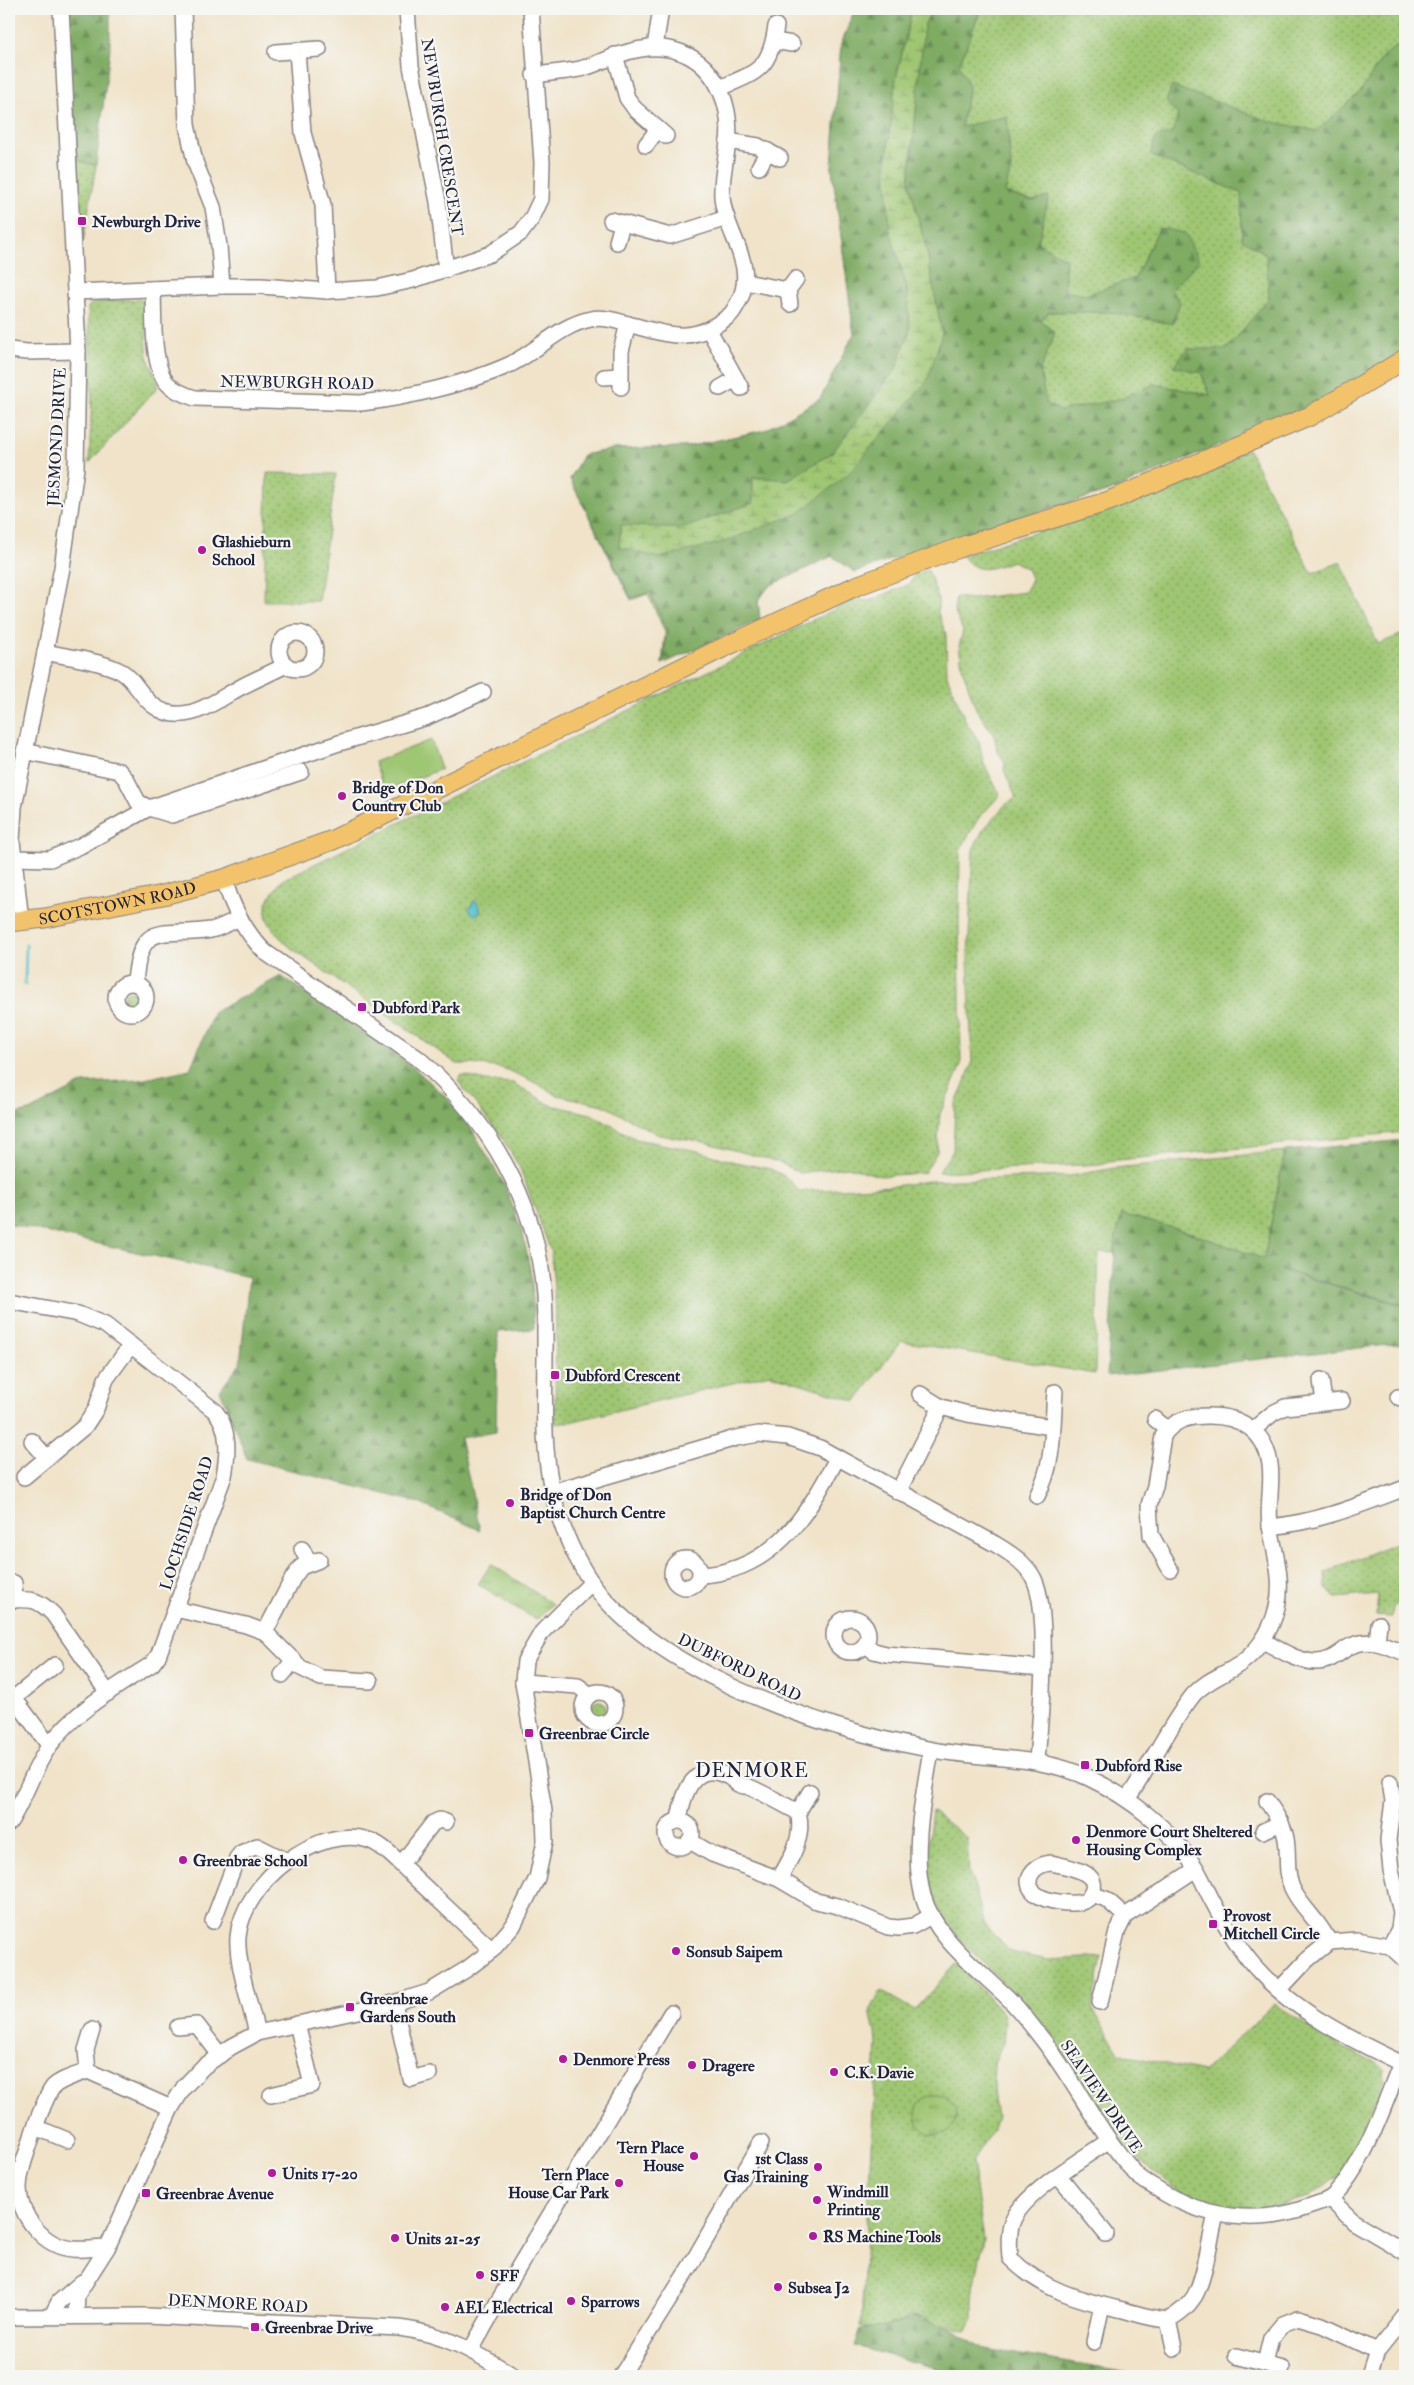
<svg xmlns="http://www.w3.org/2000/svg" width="1414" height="2385" viewBox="0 0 1414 2385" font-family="'IM FELL Double Pica',serif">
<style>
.grass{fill:url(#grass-dots);stroke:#607456}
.forest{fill:url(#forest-firs);stroke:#506650}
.wetland{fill:url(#wetland-marsh);stroke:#607456}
.park{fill:url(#park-tufts);stroke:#607456}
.garden{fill:#9fc672;stroke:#607456}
.water{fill:#53c0cd;stroke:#3a7184}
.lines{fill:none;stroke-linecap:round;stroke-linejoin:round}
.stream{stroke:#53c0cd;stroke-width:3}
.minor-casing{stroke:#898282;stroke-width:18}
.major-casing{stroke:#898282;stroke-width:21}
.minor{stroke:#fff;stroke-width:15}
.major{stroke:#f2c36a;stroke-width:19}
.poi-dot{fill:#b5179e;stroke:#f6f6f2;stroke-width:2}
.labels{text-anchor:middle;stroke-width:4.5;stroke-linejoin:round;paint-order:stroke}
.street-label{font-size:16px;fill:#22223b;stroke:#f6f6f2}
.poi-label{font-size:16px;font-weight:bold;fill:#22223b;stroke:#f6f6f2;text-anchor:start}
.quarter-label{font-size:19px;letter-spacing:1px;fill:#22223b;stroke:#f6f6f2}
</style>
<defs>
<pattern id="grass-dots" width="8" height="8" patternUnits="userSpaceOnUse" patternTransform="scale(1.25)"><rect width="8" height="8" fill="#9fc672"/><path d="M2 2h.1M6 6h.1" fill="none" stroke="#81a05f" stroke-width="1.8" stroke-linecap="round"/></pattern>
<pattern id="forest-firs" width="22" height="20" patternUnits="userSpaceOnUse" patternTransform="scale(1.25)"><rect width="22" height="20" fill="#7fab64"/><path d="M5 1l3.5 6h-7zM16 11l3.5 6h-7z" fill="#688b54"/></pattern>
<pattern id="wetland-marsh" width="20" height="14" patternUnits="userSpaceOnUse" patternTransform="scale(1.25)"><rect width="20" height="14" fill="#9fc672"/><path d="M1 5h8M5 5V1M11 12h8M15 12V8" fill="none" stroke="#81a05f"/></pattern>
<pattern id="park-tufts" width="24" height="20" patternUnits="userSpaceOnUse" patternTransform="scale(1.25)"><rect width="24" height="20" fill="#9fc672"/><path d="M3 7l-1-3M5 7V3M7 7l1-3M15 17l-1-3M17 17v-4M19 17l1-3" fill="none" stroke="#81a05f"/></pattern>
</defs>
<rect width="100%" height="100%" fill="#f6f6f2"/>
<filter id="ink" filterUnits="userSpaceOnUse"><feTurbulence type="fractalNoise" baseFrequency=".02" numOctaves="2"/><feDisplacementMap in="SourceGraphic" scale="10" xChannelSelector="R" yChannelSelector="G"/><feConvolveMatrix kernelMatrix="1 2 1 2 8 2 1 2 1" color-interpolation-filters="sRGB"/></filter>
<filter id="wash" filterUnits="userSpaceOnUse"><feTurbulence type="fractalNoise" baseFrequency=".0096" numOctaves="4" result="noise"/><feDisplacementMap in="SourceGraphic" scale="20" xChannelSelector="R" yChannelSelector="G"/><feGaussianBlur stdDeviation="1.12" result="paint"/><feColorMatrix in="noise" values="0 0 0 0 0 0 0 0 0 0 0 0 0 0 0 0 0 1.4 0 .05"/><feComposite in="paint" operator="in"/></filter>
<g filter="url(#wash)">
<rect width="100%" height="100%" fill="#f0e3c9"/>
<!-- grass -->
<g class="grass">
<path d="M855,9H1405V353L1113,490L992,526L855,572L832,556L769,586L758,601L760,620L662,664L665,632L648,594L631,600L570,479L583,455L614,449L687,447L765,430L820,399L854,334L832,168L841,44Z"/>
<path d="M75,159L96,166L83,242L79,245Z"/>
<path d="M139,299L145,303L146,309C147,326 145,345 149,361C152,371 160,377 157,388L89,463L92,396L88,307L95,302Z"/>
<path d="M1248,449L1312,573L1341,562L1378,644L1405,633V1132L1108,1161L1104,1164L938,1172L953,1151L955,1106L972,1064L968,957L973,849L983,830L1005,805L1016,798L1004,770L1005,762L998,752L994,735L976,709L963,671L959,646L963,631L954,610L956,597L972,599L1025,592L1032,580L1027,569L1013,561C991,568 979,576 962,556L1130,502Z"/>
<path d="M267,473L336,474L318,601H264Z"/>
<path d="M928,570L938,598V613L946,634L947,676L967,724L979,741L984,764L1000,795L978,819L960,850L959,926L961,1065L940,1114L937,1152L924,1173L880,1176L848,1167L800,1173L778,1162L700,1141L659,1135L603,1105L557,1095L528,1079L502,1068L472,1064H457L291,948C263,922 255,909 284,879L856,599L869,601L910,584L915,574Z"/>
<circle cx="131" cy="998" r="7"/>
<path d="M462,1075L486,1081L513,1083L551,1105L591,1114L636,1139L698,1151L735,1162L771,1169L786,1177L799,1191L894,1186L928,1181L1070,1176L1115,1168L1285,1151L1264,1259L1188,1232L1116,1236L1115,1253L1099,1252L1095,1374L901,1341L856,1401L770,1374L574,1421L555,1424L556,1311L551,1252L520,1168L501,1136L458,1081Z"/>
<path d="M1405,1539V1605L1399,1603L1393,1607L1392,1617L1376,1616L1378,1594L1336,1598L1326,1589L1325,1572Z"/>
<circle cx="599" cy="1708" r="7"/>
<path d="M932,1811L967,1838L969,1873L975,1888L985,1926L1011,1952L1048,1960L1102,1957L1092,2008L1120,2054L1203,2072L1274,2004L1340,2046L1379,2064L1384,2069L1385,2079L1341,2174L1310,2197L1271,2207L1221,2206L1175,2189L1127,2149L1051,2035L1033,2013L958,1937L940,1912L929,1881L927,1851Z"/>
<path d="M957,1963L1003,2013L1005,2021L1003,2043L994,2063L993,2091L997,2117L992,2132L972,2162L984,2239L973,2293V2319L967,2331L948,2325H936L925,2318L912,2316L878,2330L861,2325L877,2041L870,2011L881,1991L914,2010Z"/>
</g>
<!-- forest -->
<g class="forest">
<path d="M68,9H110V48L96,166L75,159Z"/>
<path d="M855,9H912L895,84L890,231L907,287L910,330L896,369L832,453L788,480L753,477V503L681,529L621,526L619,547L799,513L942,334L927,253L909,182L924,26L932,9H981L959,65L969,86L961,127L1007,116L1011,167L1005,193L1033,201L1049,196L1038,243L1066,259L1064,291L1085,295L1135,278L1159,228L1185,233L1199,261L1171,290L1180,302L1173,324L1109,312H1049L1041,321L1055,333L1040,371L1046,403L1060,411L1120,399L1154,384L1210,395L1201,373L1173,366L1188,349H1227L1269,298L1266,254L1242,239L1241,193L1150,155L1156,137L1173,133L1178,115L1166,102L1172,86L1269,121L1317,131L1361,91L1384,55L1405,41V353L1315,405L1113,490L992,526L855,572L832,556L769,586L758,601L760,620L662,664L667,632L650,592L631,598L570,479L583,455L614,449L687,447L765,430L820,399L854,334L832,168L841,44Z"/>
<path d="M281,976L413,1067L446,1097L471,1128L504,1184L523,1234L532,1279L534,1329L498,1332L496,1432L460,1438L480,1530L416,1502L247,1459L220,1390L240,1364L249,1277L9,1224V1116L29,1111L83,1083L140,1080L190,1069L214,1012Z"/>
<path d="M1405,1140V1305L1281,1270L1405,1306V1343L1107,1376L1116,1236L1122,1214L1188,1232L1264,1259L1285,1151Z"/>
<path d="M915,2317L952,2328L980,2348L1147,2376H964L855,2346L861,2328L885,2327Z"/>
</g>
<!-- wetland -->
<path class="wetland" d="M912,9H932L924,26L909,182L927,253L942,334L927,381L849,473L799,513L723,542L659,558L619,547L621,525L681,529L753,503V477L788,480L832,453L896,369L910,330L907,287L890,231L886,168L895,84Z"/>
<!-- park -->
<g class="park">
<path d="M491,1564L553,1604L536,1620L478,1584Z"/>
<circle cx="936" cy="2115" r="20"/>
</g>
<!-- garden -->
<path class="garden" d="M431,740L441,769L385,791L374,762Z"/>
<!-- water -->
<path class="water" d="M475,900L480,907V913L474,915L469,910Z"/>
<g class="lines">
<!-- stream -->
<path class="stream" d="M25,984L26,945"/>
</g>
</g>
<g filter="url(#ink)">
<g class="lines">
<!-- minor casing -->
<g class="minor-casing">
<g id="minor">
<path d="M183,9L187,125L195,162L213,207L219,246L222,286"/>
<path d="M407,9L411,66L438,202L446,270"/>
<path d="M774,41L792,44"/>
<path d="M655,47L661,9"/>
<path d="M297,50L303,133L323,205L327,291"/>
<path d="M276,52L319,49"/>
<path d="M615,55L627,98L635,109L666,136"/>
<path d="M720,88C757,72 770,70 776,26"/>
<path d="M728,141L758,146L780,158"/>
<path d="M646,145L658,129"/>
<path d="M759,167L768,151"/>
<path d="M611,220L670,236L727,218"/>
<path d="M617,242L622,224"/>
<path d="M745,282L788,290"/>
<path d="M153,289C154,312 151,367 168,384C175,391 185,395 195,398L361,403C406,398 470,383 511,364C539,350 560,325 591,319C601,317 614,320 624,323C668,334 691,347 730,315C734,311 736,306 739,301C758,264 724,232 722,196C721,178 726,160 728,142C732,109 719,72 689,56C662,42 634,48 608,59C599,62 589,67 580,69C565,72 550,73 534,75"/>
<path d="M75,292L222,286H261L327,291L377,288L413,280L490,254L521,233L532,218L541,199L542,162L531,9"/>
<path d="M790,304L788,290L796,279"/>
<path d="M709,330L741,388"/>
<path d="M9,350L27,352L78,351"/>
<path d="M604,377L620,376"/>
<path d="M621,387V351L628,324"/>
<path d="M720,388L736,379"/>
<circle cx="297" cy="651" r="18"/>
<path d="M45,652C67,657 103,661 122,672C135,680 141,697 154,706C184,728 215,701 241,687C256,679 271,673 286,665"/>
<path d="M24,751L119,771L126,779L138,802L149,808L172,815L301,772"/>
<path d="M14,858L50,859L80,846L149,808L339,743L427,717L483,692"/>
<path d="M224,879C232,907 244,931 265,952L419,1059C489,1120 537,1200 544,1295C550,1395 528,1476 583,1569C641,1669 819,1728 928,1749C981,1760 1038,1754 1089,1778C1129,1797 1171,1829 1195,1867C1202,1878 1207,1891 1213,1902C1225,1925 1238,1948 1256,1968C1296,2013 1352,2040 1405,2065"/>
<path d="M21,921L12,841L14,807L62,568L76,468L78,351L61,9"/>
<circle cx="131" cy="998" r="15"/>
<path d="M135,983C140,917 163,938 211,930C221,928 230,922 240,918"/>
<path d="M9,1301L78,1314L105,1325L215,1411C230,1429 228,1454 224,1476L158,1656L152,1664C118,1686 73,1712 50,1745C33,1768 25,1799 9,1823"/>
<path d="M1321,1380L1324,1402"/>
<path d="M920,1394L941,1407L968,1414L1052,1427"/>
<path d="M1398,1397L1405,1399"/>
<path d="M1155,1419L1167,1429"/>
<path d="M1254,1429L1273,1413L1285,1407L1342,1401"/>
<path d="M32,1441L47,1458"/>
<path d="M24,1477L85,1426L96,1409L106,1379L131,1345"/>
<path d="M552,1492L736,1438L759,1434L788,1437L820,1448L995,1544C1010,1553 1026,1563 1034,1579C1051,1614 1040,1720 1037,1761"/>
<path d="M898,1492L941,1407"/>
<path d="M1037,1496C1055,1463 1052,1428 1055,1392"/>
<path d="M1270,1527C1319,1522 1360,1505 1405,1488"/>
<path d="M302,1549L309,1563"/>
<circle cx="686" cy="1573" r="14"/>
<path d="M700,1575C771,1572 808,1516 837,1458"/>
<path d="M14,1583L15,1600"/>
<path d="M9,1600C31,1599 37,1598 53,1614L108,1693"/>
<path d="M175,1609L246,1625L265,1632L301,1668L321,1678L370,1681"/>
<circle cx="851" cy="1635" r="17"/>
<path d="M265,1632L293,1578L301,1567L319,1560"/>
<path d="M1263,1641C1279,1649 1297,1662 1316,1662C1329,1662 1337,1655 1347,1648C1368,1636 1386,1645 1405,1653"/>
<path d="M1377,1642L1379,1624"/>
<path d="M865,1645L874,1651L886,1654L1042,1668"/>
<path d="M282,1675L294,1660"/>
<path d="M523,1682L578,1686L590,1695"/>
<circle cx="599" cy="1708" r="16"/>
<path d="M49,1745L14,1698L55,1665"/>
<path d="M931,1750C924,1794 911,1853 923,1896C935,1938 978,1969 1008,1998C1019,2009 1029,2022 1039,2035C1074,2078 1097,2131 1135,2173C1140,2179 1149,2184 1156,2188C1201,2218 1257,2226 1308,2207C1316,2204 1326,2202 1332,2197C1364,2168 1384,2104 1401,2063"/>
<path d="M1127,1799C1151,1766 1168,1726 1194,1694C1205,1682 1218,1677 1232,1669C1255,1656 1271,1633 1277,1607C1284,1579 1274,1552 1270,1525C1267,1505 1273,1484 1270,1464C1265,1431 1241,1416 1209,1416C1190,1416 1174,1419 1163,1436L1155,1486L1149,1505L1151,1535L1170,1569"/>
<path d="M1267,1801C1274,1812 1284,1825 1286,1839C1289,1855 1285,1872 1292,1888C1301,1908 1320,1921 1329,1942"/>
<path d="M679,1820C683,1794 694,1758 729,1777C732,1779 735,1782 738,1784C741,1786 746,1786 749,1787C764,1793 784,1805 798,1812"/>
<circle cx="679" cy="1834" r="13"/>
<path d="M1263,1831L1281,1823"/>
<path d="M690,1841L712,1854L779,1879L816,1901L838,1906L888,1927L899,1928L913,1926L931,1916"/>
<path d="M1051,1863C1068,1867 1108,1872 1088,1899C1078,1907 1046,1902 1036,1894C1020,1881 1034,1864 1051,1863Z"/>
<path d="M401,1864L433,1823L440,1820L446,1822"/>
<path d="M779,1879C791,1859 805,1836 798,1812L810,1792"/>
<path d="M1091,1894L1106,1899L1125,1916"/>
<path d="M213,1921L237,1858L241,1853L257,1846L287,1861"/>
<path d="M1390,1946L1399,1929L1401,1912L1391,1870L1388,1840L1393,1801L1390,1782"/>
<path d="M1279,1990L1307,1960L1329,1942L1357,1940L1390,1946L1405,1960"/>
<path d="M1100,2002L1117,1932L1125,1916L1196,1869"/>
<path d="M394,2003L411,2079L429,2074"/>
<path d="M178,2027L197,2025L220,2055"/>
<path d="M257,2033C251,2007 236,1962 238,1937C242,1884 319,1821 371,1841C386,1847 400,1864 412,1875C439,1900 465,1925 492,1950"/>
<path d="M88,2071L86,2050L92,2030"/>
<path d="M271,2095L312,2085L297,2024"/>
<path d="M35,2127L67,2140"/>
<path d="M1108,2141C1083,2159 1025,2192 1013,2220C1008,2231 1009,2246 1010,2258C1042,2290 1080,2300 1123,2310C1138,2314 1152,2319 1168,2320C1178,2314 1187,2308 1194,2297C1205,2279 1210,2237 1216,2215"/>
<path d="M1059,2176L1106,2234"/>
<path d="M1330,2199L1354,2222L1405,2252"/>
<path d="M107,2248C96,2248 84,2250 73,2249C44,2247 19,2216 19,2188C19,2171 26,2156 31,2140C34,2128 46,2096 53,2087C61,2079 77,2075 88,2071L171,2108"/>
<path d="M52,2315L59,2302L82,2282"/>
<path d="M76,2315L77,2295L107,2248L171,2108L184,2087L203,2067L231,2047L257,2033L394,2003L429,1992L467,1969L492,1950L513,1926L537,1878L545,1841L544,1811L523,1682L525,1661L542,1632L591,1583"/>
<path d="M9,2317L147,2316L399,2328C446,2334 475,2352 514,2376"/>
<path d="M1168,2320L1174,2348"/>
<path d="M1094,2342L1102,2305"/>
<path d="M471,2350L499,2300L671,2013"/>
<path d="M1236,2356L1282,2368"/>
<path d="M1265,2363L1271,2338L1283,2324L1298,2318L1322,2325L1377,2351"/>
<path d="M621,2376L691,2265L761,2143"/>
<path d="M1369,2376L1377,2351L1405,2316"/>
</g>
</g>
<!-- major casing -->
<g class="major-casing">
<g id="major">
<path id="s1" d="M9,922L45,918L163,895L224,879L333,840L714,652L856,586L967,545L1109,501L1310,416L1405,359"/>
</g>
</g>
<!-- minor -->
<use href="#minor" class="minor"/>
<!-- major -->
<use href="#major" class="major"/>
</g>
</g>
<!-- markers -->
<g class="poi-dot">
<rect x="77" y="216" width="10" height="10" rx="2.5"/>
<circle cx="202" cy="550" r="5"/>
<circle cx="342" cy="796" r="5"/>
<rect x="357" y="1002" width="10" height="10" rx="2.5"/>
<rect x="550" y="1370" width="10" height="10" rx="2.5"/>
<circle cx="510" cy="1503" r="5"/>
<rect x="524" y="1728" width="10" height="10" rx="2.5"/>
<rect x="1080" y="1760" width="10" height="10" rx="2.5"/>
<circle cx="1076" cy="1840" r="5"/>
<circle cx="183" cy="1860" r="5"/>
<rect x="1208" y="1919" width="10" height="10" rx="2.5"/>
<circle cx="676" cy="1951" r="5"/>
<rect x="345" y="2002" width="10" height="10" rx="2.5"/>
<circle cx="563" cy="2059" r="5"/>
<circle cx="692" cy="2065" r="5"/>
<circle cx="834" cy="2072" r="5"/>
<circle cx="694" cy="2156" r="5"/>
<circle cx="818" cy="2167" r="5"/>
<circle cx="272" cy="2173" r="5"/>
<circle cx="619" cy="2183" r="5"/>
<rect x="141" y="2188" width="10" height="10" rx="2.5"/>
<circle cx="817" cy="2200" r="5"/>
<circle cx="813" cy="2236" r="5"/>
<circle cx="395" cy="2238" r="5"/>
<circle cx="480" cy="2275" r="5"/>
<circle cx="778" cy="2287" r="5"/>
<circle cx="571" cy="2301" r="5"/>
<circle cx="445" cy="2307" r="5"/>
<rect x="250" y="2322" width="10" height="10" rx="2.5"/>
</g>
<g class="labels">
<!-- street labels -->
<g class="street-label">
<text transform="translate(443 137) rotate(81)" y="6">NEWBURGH CRESCENT</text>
<text transform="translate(297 382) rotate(1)" y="6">NEWBURGH ROAD</text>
<text transform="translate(56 437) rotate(-87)" y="6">JESMOND DRIVE</text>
<text dy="6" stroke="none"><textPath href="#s1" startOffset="110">SCOTSTOWN ROAD</textPath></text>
<text transform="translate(186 1523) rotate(-72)" y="6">LOCHSIDE ROAD</text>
<text transform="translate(740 1667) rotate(26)" y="6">DUBFORD ROAD</text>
<text transform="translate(1102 2096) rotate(56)" y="6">SEAVIEW DRIVE</text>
<text transform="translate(238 2303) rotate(3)" y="6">DENMORE ROAD</text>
</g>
<!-- poi labels -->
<g class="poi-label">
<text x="92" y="227">Newburgh Drive</text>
<text x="212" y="547">Glashieburn<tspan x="212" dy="18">School</tspan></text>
<text x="352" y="793">Bridge of Don<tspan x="352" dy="18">Country Club</tspan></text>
<text x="372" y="1013">Dubford Park</text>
<text x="565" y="1381">Dubford Crescent</text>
<text x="520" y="1500">Bridge of Don<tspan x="520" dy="18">Baptist Church Centre</tspan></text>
<text x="539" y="1739">Greenbrae Circle</text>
<text x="1095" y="1771">Dubford Rise</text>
<text x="1086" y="1837">Denmore Court Sheltered<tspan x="1086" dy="18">Housing Complex</tspan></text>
<text x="193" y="1866">Greenbrae School</text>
<text x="1223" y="1921">Provost<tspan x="1223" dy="18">Mitchell Circle</tspan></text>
<text x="686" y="1957">Sonsub Saipem</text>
<text x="360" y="2004">Greenbrae<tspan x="360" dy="18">Gardens South</tspan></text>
<text x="573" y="2065">Denmore Press</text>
<text x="702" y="2071">Dragere</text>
<text x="844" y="2078">C.K. Davie</text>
<text x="684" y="2153" text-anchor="end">Tern Place<tspan x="684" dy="18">House</tspan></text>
<text x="808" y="2164" text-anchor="end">1st Class<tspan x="808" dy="18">Gas Training</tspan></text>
<text x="282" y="2179">Units 17-20</text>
<text x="609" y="2180" text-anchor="end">Tern Place<tspan x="609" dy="18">House Car Park</tspan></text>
<text x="827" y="2197">Windmill<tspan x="827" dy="18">Printing</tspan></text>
<text x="156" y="2199">Greenbrae Avenue</text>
<text x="823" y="2242">RS Machine Tools</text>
<text x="405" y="2244">Units 21-25</text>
<text x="490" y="2281">SFF</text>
<text x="788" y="2293">Subsea J2</text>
<text x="581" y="2307">Sparrows</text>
<text x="455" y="2313">AEL Electrical</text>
<text x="265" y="2333">Greenbrae Drive</text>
</g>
<!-- quarter labels -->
<g class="quarter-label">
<text x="752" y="1777">DENMORE</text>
</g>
</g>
<!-- margin -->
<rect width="1414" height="2385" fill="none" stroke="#f6f6f2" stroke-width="30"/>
</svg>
